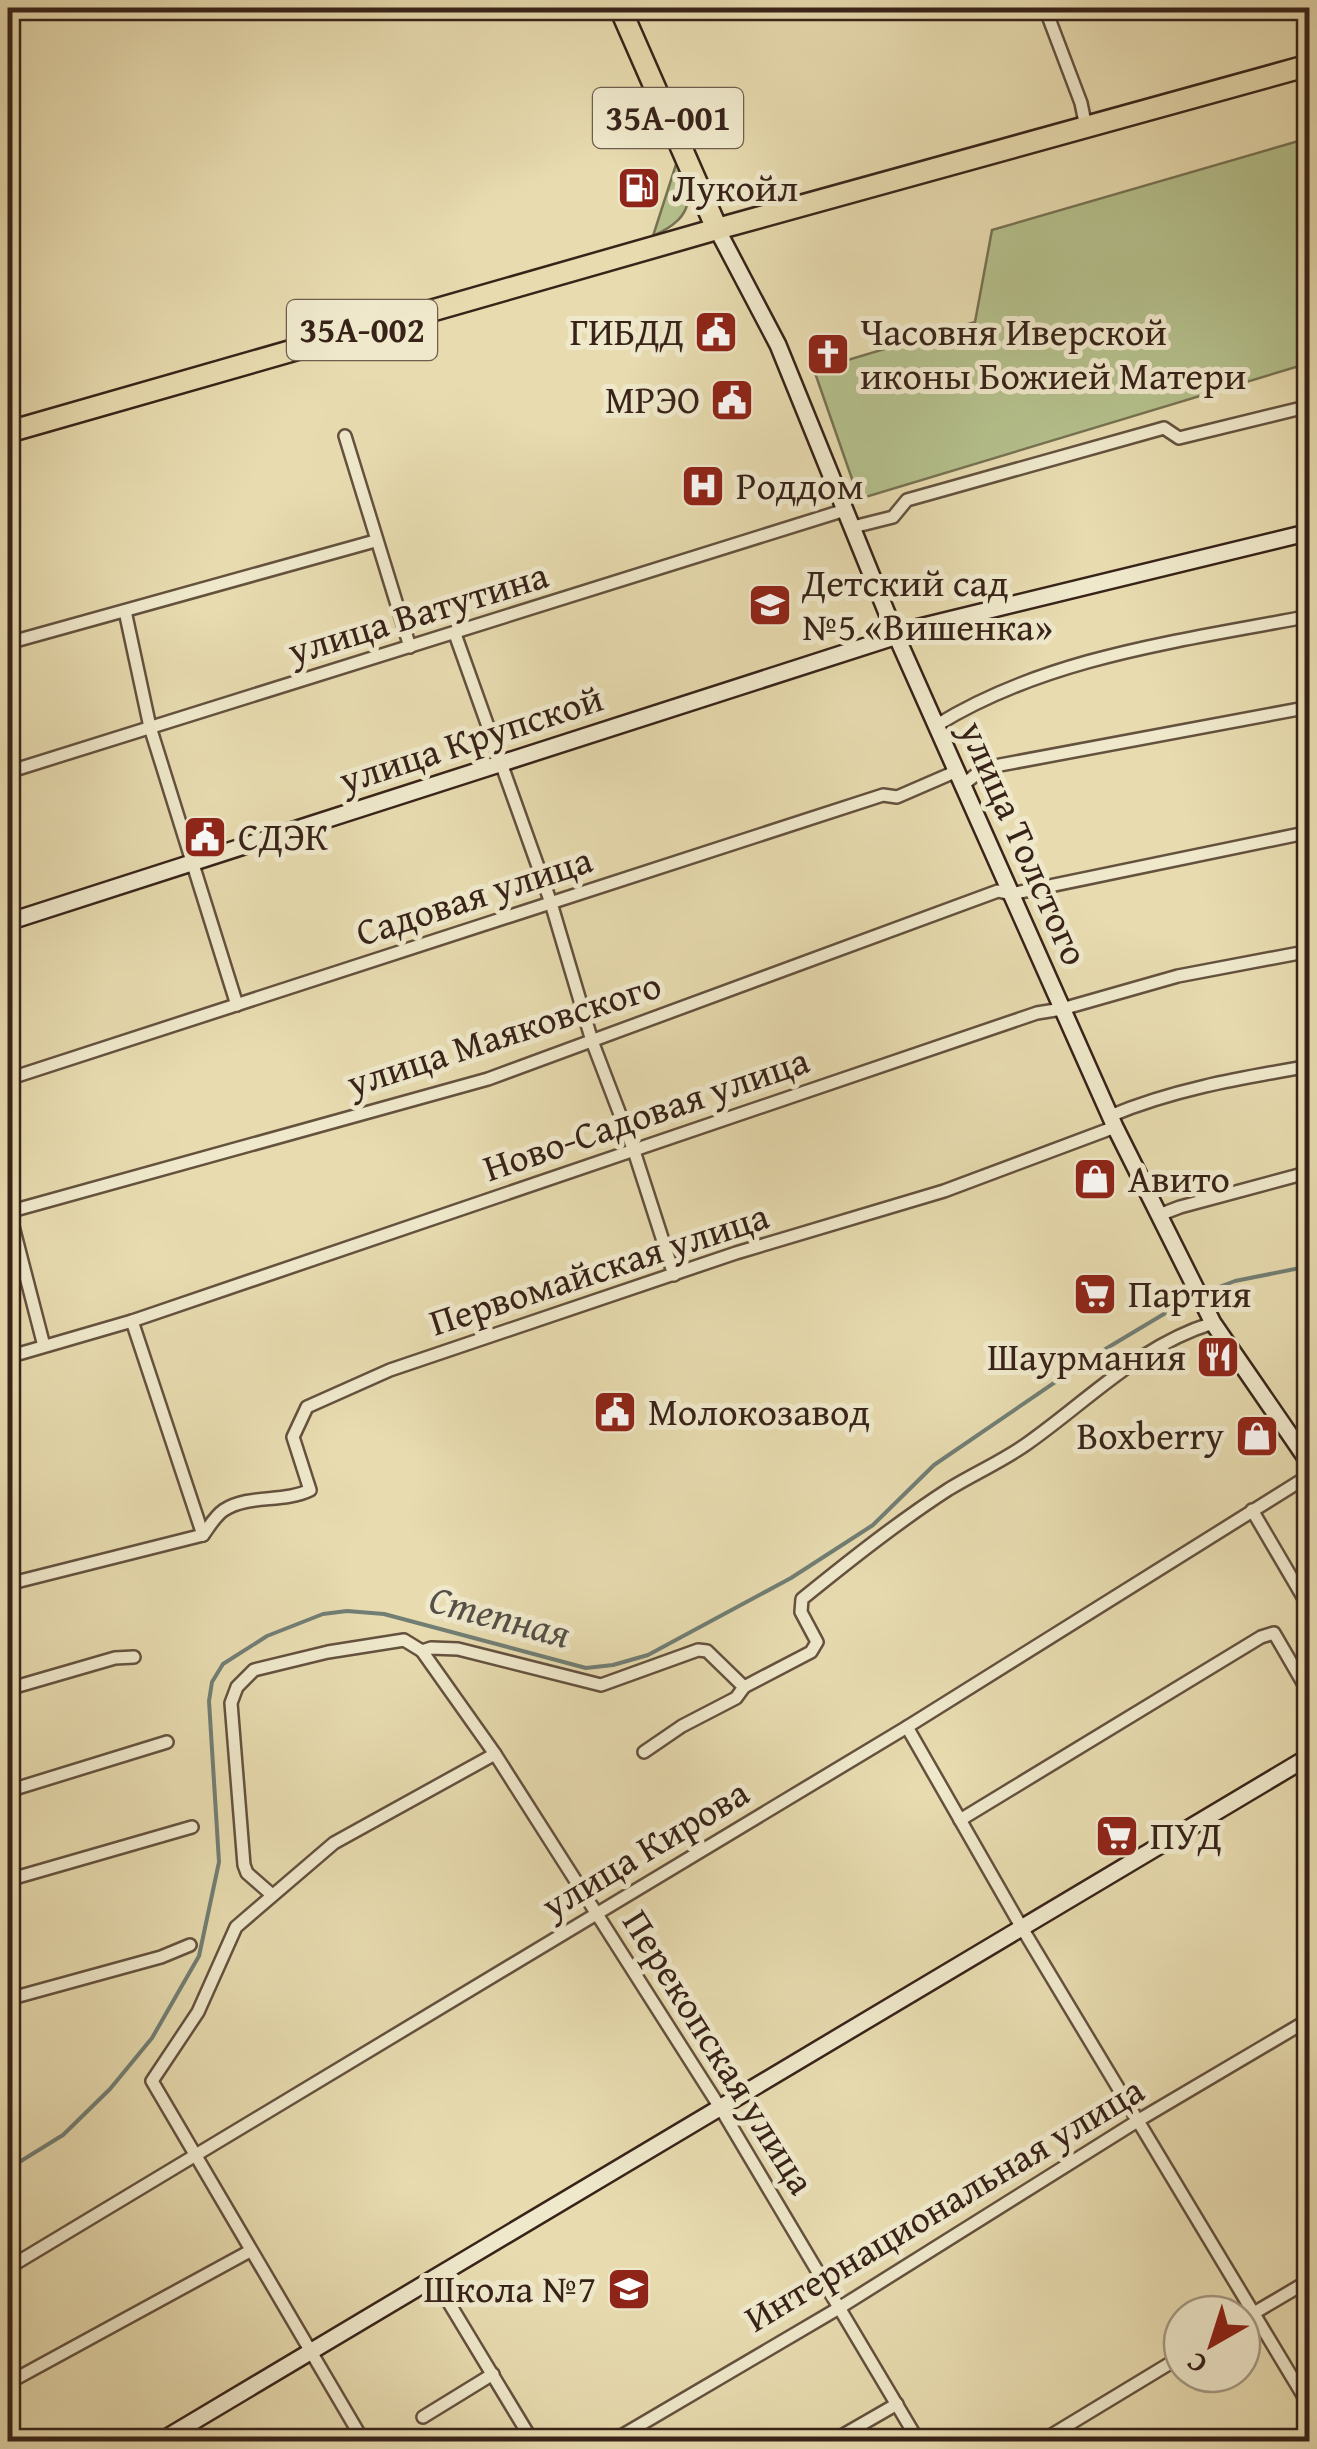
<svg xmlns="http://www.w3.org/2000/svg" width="1317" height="2449" viewBox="0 0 1317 2449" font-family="'Gentium Book Plus',serif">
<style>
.green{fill:#b4c08c;stroke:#767252;stroke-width:2.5}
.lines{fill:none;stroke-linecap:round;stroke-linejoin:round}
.stream{stroke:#717e74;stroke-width:4}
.minor-casing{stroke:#64513e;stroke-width:16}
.secondary-casing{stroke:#382319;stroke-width:20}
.trunk-casing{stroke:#382319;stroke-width:25}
.minor{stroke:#efe8cb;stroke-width:11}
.secondary{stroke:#efe8cb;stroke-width:15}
.trunk{stroke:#e7dbaf;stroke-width:20}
.labels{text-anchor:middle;stroke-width:10;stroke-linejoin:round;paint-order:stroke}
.shield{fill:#efe8cb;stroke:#6f5e4e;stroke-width:2.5}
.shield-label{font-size:35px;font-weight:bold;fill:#382319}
.poi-label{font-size:38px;fill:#382319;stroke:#efe8cb;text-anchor:start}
.street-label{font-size:38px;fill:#382319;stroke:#efe8cb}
.water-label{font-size:40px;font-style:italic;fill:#545047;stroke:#efe8cb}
</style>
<rect width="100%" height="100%" fill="#e7dbaf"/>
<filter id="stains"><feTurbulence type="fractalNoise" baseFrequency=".002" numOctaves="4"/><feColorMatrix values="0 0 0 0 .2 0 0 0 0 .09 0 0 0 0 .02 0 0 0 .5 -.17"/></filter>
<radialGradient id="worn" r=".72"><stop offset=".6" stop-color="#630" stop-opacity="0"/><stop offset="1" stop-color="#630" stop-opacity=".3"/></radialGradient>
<!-- green -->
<g class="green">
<path d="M1309,138V363L859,499L814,370L975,322L992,230Z"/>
<path d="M679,155C692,196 697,216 653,236Z"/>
</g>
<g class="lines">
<!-- stream -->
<g class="stream">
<path d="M1203,1293L1235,1281L1310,1266"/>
<path d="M8,2169L63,2135L110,2089L152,2038L199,1956L219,1862L209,1701L212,1682L223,1664L267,1636L323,1614L347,1611L384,1614L586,1668L613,1665L648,1655L791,1578L873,1525L934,1465L1092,1357L1194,1296"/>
</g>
<!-- minor casing -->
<g class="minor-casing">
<g id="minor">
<path d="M1045,8L1081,103L1086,127"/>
<path d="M345,436L410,647"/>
<path d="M853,527L893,517L907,500L1164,428L1179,438L1310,406"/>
<path d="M125,611L150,727L237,1005"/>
<path d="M455,634L551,903L592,1041L634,1151L674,1275"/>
<path d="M8,643L375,541"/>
<path d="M937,725C1049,656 1182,641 1310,616"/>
<path d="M8,772L845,510"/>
<path d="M963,785L984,768L1310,707"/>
<path d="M8,1079L883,795L897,797L957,771"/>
<path d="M1110,1116C1174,1089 1241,1078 1310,1066"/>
<path d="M8,1207L44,1346"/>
<path d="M8,1212L488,1079L998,891L1011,894L1310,832"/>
<path d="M1159,1215L1180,1207L1310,1172"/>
<path d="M132,1321L203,1535"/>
<path d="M8,1357L132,1321L1037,1013L1062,1009L1178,976L1310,951"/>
<path d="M1252,1510L1303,1597"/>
<path d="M203,1535C209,1527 215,1516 224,1510C249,1494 283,1503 310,1490L293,1437L307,1407L390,1370L736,1253L944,1191L1115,1127"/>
<path d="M8,1584L203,1535"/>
<path d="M422,1651L431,1648L458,1649L601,1685L698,1650L707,1651L744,1687L811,1652L817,1642L801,1612L802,1599C849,1561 898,1522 949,1489C975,1473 1003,1461 1028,1443C1089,1400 1140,1345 1213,1323"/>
<path d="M8,1689L115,1658L134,1657"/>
<path d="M907,1727L1022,1928L1310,2407"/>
<path d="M644,1752L682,1726L736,1698L744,1687"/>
<path d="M8,1791L167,1742"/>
<path d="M960,1820L1261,1637L1274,1633L1310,1695"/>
<path d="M8,1880L192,1827"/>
<path d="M271,1894L247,1873L244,1865L231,1703L237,1687L254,1670L328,1652L404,1640L422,1651L495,1754L721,2109L919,2442"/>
<path d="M8,1999L161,1957L190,1945"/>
<path d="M8,2268L907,1727L1310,1475"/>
<path d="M434,2278L533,2442"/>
<path d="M1242,2320L1310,2280"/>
<path d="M8,2383L250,2251"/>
<path d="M423,2417L493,2374"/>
<path d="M364,2442L152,2081L198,2012L236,1927L334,1843L495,1754"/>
<path d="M611,2442L839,2308L1139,2120L1310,2019"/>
<path d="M831,2442L897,2404"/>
<path d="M1040,2442L1182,2356"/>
</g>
</g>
<!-- secondary casing -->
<g class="secondary-casing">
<g id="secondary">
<path d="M717,229L778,345L895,633L1115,1127L1213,1323L1310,1464"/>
<path d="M895,633L1310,532"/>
<path d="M8,922L897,636"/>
<path d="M159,2442L1310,1756"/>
</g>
</g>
<!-- trunk casing -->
<g class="trunk-casing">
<g id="trunk">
<path d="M620,8L717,229"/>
<path d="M8,432L717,229L1310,65"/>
</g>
</g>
<!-- minor -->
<use href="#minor" class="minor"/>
<!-- secondary -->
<use href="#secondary" class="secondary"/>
<!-- trunk -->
<use href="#trunk" class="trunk"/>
</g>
<!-- icons -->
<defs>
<g id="fuel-square" transform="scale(2.25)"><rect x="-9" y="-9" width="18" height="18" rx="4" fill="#8f2418" stroke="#efe8cb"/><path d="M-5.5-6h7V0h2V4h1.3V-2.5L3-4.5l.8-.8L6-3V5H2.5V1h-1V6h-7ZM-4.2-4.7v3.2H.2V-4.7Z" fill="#fff"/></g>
<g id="civic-square" transform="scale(2.25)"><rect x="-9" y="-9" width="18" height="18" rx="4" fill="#8f2418" stroke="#efe8cb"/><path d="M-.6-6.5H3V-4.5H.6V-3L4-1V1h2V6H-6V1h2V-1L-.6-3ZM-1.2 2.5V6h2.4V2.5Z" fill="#fff"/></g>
<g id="church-square" transform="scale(2.25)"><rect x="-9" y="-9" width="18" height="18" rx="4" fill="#8f2418" stroke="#efe8cb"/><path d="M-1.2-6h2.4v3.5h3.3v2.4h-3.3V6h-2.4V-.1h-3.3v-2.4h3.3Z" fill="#fff"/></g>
<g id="hospital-square" transform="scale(2.25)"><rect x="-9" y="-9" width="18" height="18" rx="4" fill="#8f2418" stroke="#efe8cb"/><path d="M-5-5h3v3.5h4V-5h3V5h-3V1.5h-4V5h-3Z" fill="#fff"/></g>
<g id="school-square" transform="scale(2.25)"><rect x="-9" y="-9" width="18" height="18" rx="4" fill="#8f2418" stroke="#efe8cb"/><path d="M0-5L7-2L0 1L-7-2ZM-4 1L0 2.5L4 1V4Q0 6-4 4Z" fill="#fff"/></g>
<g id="shop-square" transform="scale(2.25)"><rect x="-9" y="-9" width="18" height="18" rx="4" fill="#8f2418" stroke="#efe8cb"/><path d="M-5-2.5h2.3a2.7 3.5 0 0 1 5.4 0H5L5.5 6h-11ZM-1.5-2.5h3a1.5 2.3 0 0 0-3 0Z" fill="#fff"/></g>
<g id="supermarket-square" transform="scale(2.25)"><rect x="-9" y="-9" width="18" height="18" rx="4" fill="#8f2418" stroke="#efe8cb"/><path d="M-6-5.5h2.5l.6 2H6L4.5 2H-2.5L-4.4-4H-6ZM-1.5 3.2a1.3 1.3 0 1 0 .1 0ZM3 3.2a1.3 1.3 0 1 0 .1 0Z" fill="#fff"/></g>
<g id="restaurant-square" transform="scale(2.25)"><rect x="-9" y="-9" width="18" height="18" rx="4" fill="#8f2418" stroke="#efe8cb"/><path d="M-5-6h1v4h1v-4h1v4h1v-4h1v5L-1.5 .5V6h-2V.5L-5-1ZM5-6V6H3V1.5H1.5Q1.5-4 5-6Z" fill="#fff"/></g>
</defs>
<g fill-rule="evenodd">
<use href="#fuel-square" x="639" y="188"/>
<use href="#civic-square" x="716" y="332"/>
<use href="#church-square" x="828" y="354"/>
<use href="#civic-square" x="732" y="400"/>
<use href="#hospital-square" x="703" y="486"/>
<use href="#school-square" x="770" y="605"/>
<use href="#civic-square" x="205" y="837"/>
<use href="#shop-square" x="1095" y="1179"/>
<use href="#supermarket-square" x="1095" y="1294"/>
<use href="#restaurant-square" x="1218" y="1357"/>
<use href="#civic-square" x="615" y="1412"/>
<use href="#shop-square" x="1257" y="1436"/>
<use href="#supermarket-square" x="1117" y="1836"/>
<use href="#school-square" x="629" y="2289"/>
</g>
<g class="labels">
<!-- shield labels -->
<g class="shield">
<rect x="593" y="88" width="150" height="60" rx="8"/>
<rect x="287" y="300" width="150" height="60" rx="8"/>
</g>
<g class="shield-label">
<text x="668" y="130">35А-001</text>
<text x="362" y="342">35А-002</text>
</g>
<!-- poi labels -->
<g class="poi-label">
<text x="672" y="201">Лукойл</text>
<text x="684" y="345" text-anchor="end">ГИБДД</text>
<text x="860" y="345">Часовня Иверской<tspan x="860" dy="44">иконы Божией Матери</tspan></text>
<text x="700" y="413" text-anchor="end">МРЭО</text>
<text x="736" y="499">Роддом</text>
<text x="802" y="596">Детский сад<tspan x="802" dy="44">№5 «Вишенка»</tspan></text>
<text x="238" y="850">СДЭК</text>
<text x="1128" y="1192">Авито</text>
<text x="1128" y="1307">Партия</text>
<text x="1186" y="1370" text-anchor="end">Шаурмания</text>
<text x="648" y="1425">Молокозавод</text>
<text x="1224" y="1449" text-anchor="end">Boxberry</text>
<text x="1150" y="1849">ПУД</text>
<text x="596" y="2302" text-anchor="end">Школа №7</text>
</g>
<!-- street labels -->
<g class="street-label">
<text transform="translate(418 613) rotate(-17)" y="13">улица Ватутина</text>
<text transform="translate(471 739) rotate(-18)" y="13">улица Крупской</text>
<text transform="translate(1024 843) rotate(66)" y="13">улица Толстого</text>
<text transform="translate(474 896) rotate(-18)" y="13">Садовая улица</text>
<text transform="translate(504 1034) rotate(-18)" y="13">улица Маяковского</text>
<text transform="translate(646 1114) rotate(-19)" y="13">Ново-Садовая улица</text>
<text transform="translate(599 1269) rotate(-18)" y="13">Первомайская улица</text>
<text transform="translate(645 1849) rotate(-31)" y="13">улица Кирова</text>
<text transform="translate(719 2052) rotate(58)" y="13">Перекопская улица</text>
<text transform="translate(944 2204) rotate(-31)" y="13">Интернациональная улица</text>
</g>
<!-- water labels -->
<g class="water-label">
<text transform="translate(500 1616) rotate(15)" y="14">Степная</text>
</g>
</g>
<!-- margin -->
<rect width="1317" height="2449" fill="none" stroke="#e7dbaf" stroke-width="40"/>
<rect x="10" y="10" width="1297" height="2429" fill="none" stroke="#382319" stroke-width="5"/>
<rect x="20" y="20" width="1277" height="2409" fill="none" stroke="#382319" stroke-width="2.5"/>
<!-- north arrow -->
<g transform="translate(1212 2344) rotate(219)"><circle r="48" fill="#efe8cb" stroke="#a69984" stroke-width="2.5"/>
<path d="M0-8L18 38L0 25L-18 38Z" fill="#8f2418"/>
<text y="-15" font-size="28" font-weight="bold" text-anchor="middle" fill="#382319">С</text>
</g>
<rect width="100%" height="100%" filter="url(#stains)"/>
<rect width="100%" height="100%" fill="url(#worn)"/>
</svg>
